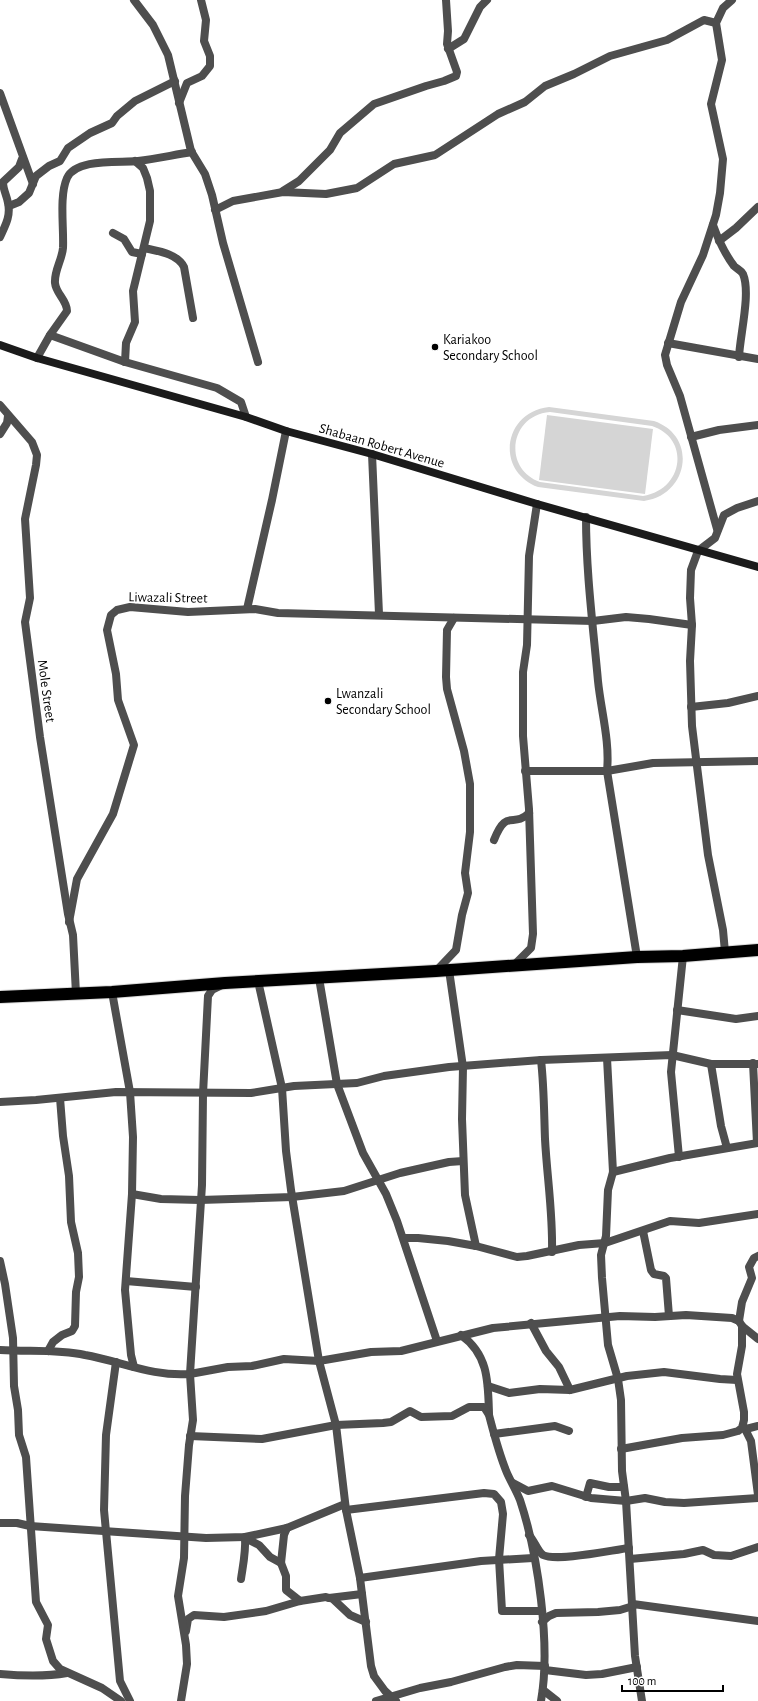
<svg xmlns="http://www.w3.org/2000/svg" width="758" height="1701" viewBox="0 0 758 1701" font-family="'Alegreya Sans',sans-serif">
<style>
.green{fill:#d5d5d5;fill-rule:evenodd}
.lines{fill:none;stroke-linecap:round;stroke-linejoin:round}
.highway-casing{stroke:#dbdbdb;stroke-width:14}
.street{stroke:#4e4e4e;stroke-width:8}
.secondary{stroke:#1b1b1b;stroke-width:8}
.highway{stroke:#000;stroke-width:12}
.poi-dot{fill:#000;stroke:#fff;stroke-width:1.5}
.labels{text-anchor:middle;stroke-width:3.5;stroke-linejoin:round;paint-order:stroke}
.poi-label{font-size:14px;fill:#000;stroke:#fff;text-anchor:start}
.street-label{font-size:14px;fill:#000;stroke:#fff}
</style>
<rect width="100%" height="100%" fill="#fff"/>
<!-- green -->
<g class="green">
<path d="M549,407L654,421C698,436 689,495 644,501L538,487C495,471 503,412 549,407ZM550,412L652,426C691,439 683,490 643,496L540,482C502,468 510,415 550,412Z"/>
<path d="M547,415L653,429L645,494L539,480Z"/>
</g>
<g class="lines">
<!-- highway casing -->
<g class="highway-casing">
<path id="highway" d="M0,997L112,992L225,983L436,971L637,957L683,956L758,950"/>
</g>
<!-- street -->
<g class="street">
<path d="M134,0L153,25L168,55L191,151L205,174L212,195L223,243L258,362"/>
<path d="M448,49L464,39L480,7L487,0"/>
<path d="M0,93L33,184"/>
<path d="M179,103L187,83L202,76L210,66V56L204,41L206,20L201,0"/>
<path d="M283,191L299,181L330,150L340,133L374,104L426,86L444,81L456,76L457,72L447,44L448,31L446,0"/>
<path d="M9,206L19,202L29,193L36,176L49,166L60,161L68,148L90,133L112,123L117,116L135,101L175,81"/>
<path d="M215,210L233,201L283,192L326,194L357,188L394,164L435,155L498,114L525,102L545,86L574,74L610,56L667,40L704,20L716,23"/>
<path d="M713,225C718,239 725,254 734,266C737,269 741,270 743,274C751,293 740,335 739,357"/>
<path d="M113,233L124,239L132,252L142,254"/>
<path d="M0,237C5,226 11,216 8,203C7,196 3,190 3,182L19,167L22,159"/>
<path d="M719,241L736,228L758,207"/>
<path d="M144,248C157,251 177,253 184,267L193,318"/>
<path d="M50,335L125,362L217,388L241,402L246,417"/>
<path d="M668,343L758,359"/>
<path d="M37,358L50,335L67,311C67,300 56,294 55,283C54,271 62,260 63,248C64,228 59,196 67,178C76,158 119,163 138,161C155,159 173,155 192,152"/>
<path d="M125,362L126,343L135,322L133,291L150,221V191L147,178L143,168L135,161"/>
<path d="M0,405L32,442L37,455L36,465L25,519L30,598L25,622L40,737L68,914L73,935L76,994"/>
<path d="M0,434L7,423L8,416"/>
<path d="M691,437L719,430L758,425"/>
<path d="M372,454L379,614"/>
<path d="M586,517C586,572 593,626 598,681C601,711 610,741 607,771L637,957"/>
<path d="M717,529L680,396L667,365L665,355L681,302L703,255L716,215L720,193L723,159L711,104L722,60L716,23L723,8L732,0"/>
<path d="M247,609L272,500L286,431"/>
<path d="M691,707L728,703L758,696"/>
<path d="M525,771H607L653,763L758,761"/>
<path d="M494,840C507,807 513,829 529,813"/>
<path d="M69,922L77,879L113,814L134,745L118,700L116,674L107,630L111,615L117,610L130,607L188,612L255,609L278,613L593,621L626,617L649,619L692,625"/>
<path d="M725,952L723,930L708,855L692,726L690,661L692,625L690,598L691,570L698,551L715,538L724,515L737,508L758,501"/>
<path d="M513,966L531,948L533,934L529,809L523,736V672L527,645L529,556L537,504"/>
<path d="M449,970L463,1067L462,1119L465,1195L476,1246"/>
<path d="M436,971L456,950L462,915L468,893L465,873L470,832V784L464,751L447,689L446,677L447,630L454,618"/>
<path d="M319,978L337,1084L363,1153L386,1194L397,1221L437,1341"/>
<path d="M258,981L282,1088L286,1151L291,1190L319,1361L336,1425L346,1510L360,1578L371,1666L374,1676L385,1691L396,1701"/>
<path d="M112,992L130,1092L133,1137L132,1194L125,1290L131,1355L134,1367"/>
<path d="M677,1010L736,1019L758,1016"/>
<path d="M607,1058L613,1172L608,1190L606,1236L601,1255L602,1278L608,1345L618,1379L621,1400L622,1471L626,1501L635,1656L642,1701"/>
<path d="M541,1060C544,1086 544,1112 545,1139C547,1177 553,1213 552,1252"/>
<path d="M753,1063L757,1143"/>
<path d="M711,1064L721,1126L727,1148"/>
<path d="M0,1102L36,1100L116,1092L251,1093L294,1086L357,1083L384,1076L449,1067L541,1060L672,1055L711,1064H758"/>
<path d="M679,1157L671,1072L683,956"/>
<path d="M613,1172L670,1158L758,1143"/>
<path d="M132,1194L161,1199L200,1200L292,1197L344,1191L400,1173L449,1162L463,1161"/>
<path d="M643,1231L651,1270L654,1274L664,1276L666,1278L669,1316"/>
<path d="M404,1238H418L448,1241L476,1246L517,1257L527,1256L579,1245L605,1243L670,1221L699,1223L758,1214"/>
<path d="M0,1261L5,1284L13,1338L14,1386L18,1410L19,1435L26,1457L36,1602L48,1625L46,1639L53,1661L60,1669L102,1688L121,1701"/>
<path d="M126,1281L196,1287"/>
<path d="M739,1321L742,1302L752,1278L749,1267L754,1258L758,1256"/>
<path d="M531,1323L546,1351L559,1367L570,1390"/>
<path d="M461,1335C489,1355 488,1383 489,1414"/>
<path d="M0,1350C28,1352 57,1349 85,1355C120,1361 153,1377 190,1374L202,1185L203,1094L208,996L212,990L222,985"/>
<path d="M48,1351L53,1342L62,1335L72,1331L75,1326L76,1292L79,1277L78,1253L71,1222L69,1176L63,1136L60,1098"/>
<path d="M116,1362L106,1435L104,1510L120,1681L130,1701"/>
<path d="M488,1386L509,1393L540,1389L570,1390L627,1376L664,1372L720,1379L737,1380"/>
<path d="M743,1425L751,1441L758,1495"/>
<path d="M746,1429L758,1426"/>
<path d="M494,1434L555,1426L569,1431"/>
<path d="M190,1436L262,1439L336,1425L383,1423L391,1422L410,1411L421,1417L452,1416L469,1407H484L489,1415C494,1434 499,1454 507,1473C511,1482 516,1490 520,1500C538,1554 551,1645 541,1701"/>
<path d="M621,1449L682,1438L723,1435L738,1431L742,1428L744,1420V1412L737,1374L742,1346V1326"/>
<path d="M513,1483L528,1491L552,1486L591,1498L626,1501L645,1498L665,1502L684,1503L758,1498"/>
<path d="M586,1497L590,1483L609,1487H624"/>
<path d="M346,1510L484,1493L494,1494L501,1502L503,1514L499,1559L502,1611H541"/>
<path d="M0,1523H17L30,1526L206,1538L245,1537L287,1528L345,1504"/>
<path d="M287,1528L284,1535L281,1563L286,1576V1590L300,1601"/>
<path d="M529,1535C534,1540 538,1552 543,1555C557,1562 612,1550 629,1548"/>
<path d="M245,1538L259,1545L270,1557L281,1563"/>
<path d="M630,1559L684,1554L703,1550L714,1555L731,1556L758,1547"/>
<path d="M360,1578L481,1561L533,1558"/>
<path d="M241,1579C243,1565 246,1552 245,1537"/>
<path d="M329,1598L362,1594"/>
<path d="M633,1604L758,1621"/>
<path d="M542,1622L549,1616L556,1613L598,1612L620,1610L633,1606"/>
<path d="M186,1631L188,1619L194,1615L224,1617L266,1611L300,1601L326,1597L333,1599L350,1615L366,1622"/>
<path d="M545,1670L586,1675L602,1674L637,1667"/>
<path d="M0,1674C23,1676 44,1677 67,1673"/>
<path d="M543,1690L557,1701"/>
<path d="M181,1701L187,1664L186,1645L178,1596L184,1558L185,1496L189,1445L193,1420L190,1374L228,1367L252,1366L284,1359L319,1361L371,1352L401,1351L493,1328L620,1316L655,1317L686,1315L732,1318L739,1321L742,1326L758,1339"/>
<path d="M376,1701L420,1688L451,1682L505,1667L517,1665L545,1666"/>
</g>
<!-- secondary -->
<path class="secondary" d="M0,345L37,358L246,417L286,431L372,454L537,504L758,567"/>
<!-- highway -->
<use href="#highway" class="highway"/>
</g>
<!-- markers -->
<g class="poi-dot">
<circle cx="435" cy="347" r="4"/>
<circle cx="328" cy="701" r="4"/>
</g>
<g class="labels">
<!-- poi labels -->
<g class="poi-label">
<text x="443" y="344">Kariakoo<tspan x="443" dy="16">Secondary School</tspan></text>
<text x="336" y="698">Lwanzali<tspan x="336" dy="16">Secondary School</tspan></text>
</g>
<!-- street labels -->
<g class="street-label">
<text transform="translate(382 445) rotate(16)" y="5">Shabaan Robert Avenue</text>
<text transform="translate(168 597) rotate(1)" y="5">Liwazali Street</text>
<text transform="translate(47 691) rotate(82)" y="5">Mole Street</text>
</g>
</g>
<!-- scale -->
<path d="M622 1685v6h101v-6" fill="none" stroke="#000000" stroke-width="2"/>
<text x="628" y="1685" font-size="12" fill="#000000" stroke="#ffffff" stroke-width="3" paint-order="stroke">100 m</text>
</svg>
